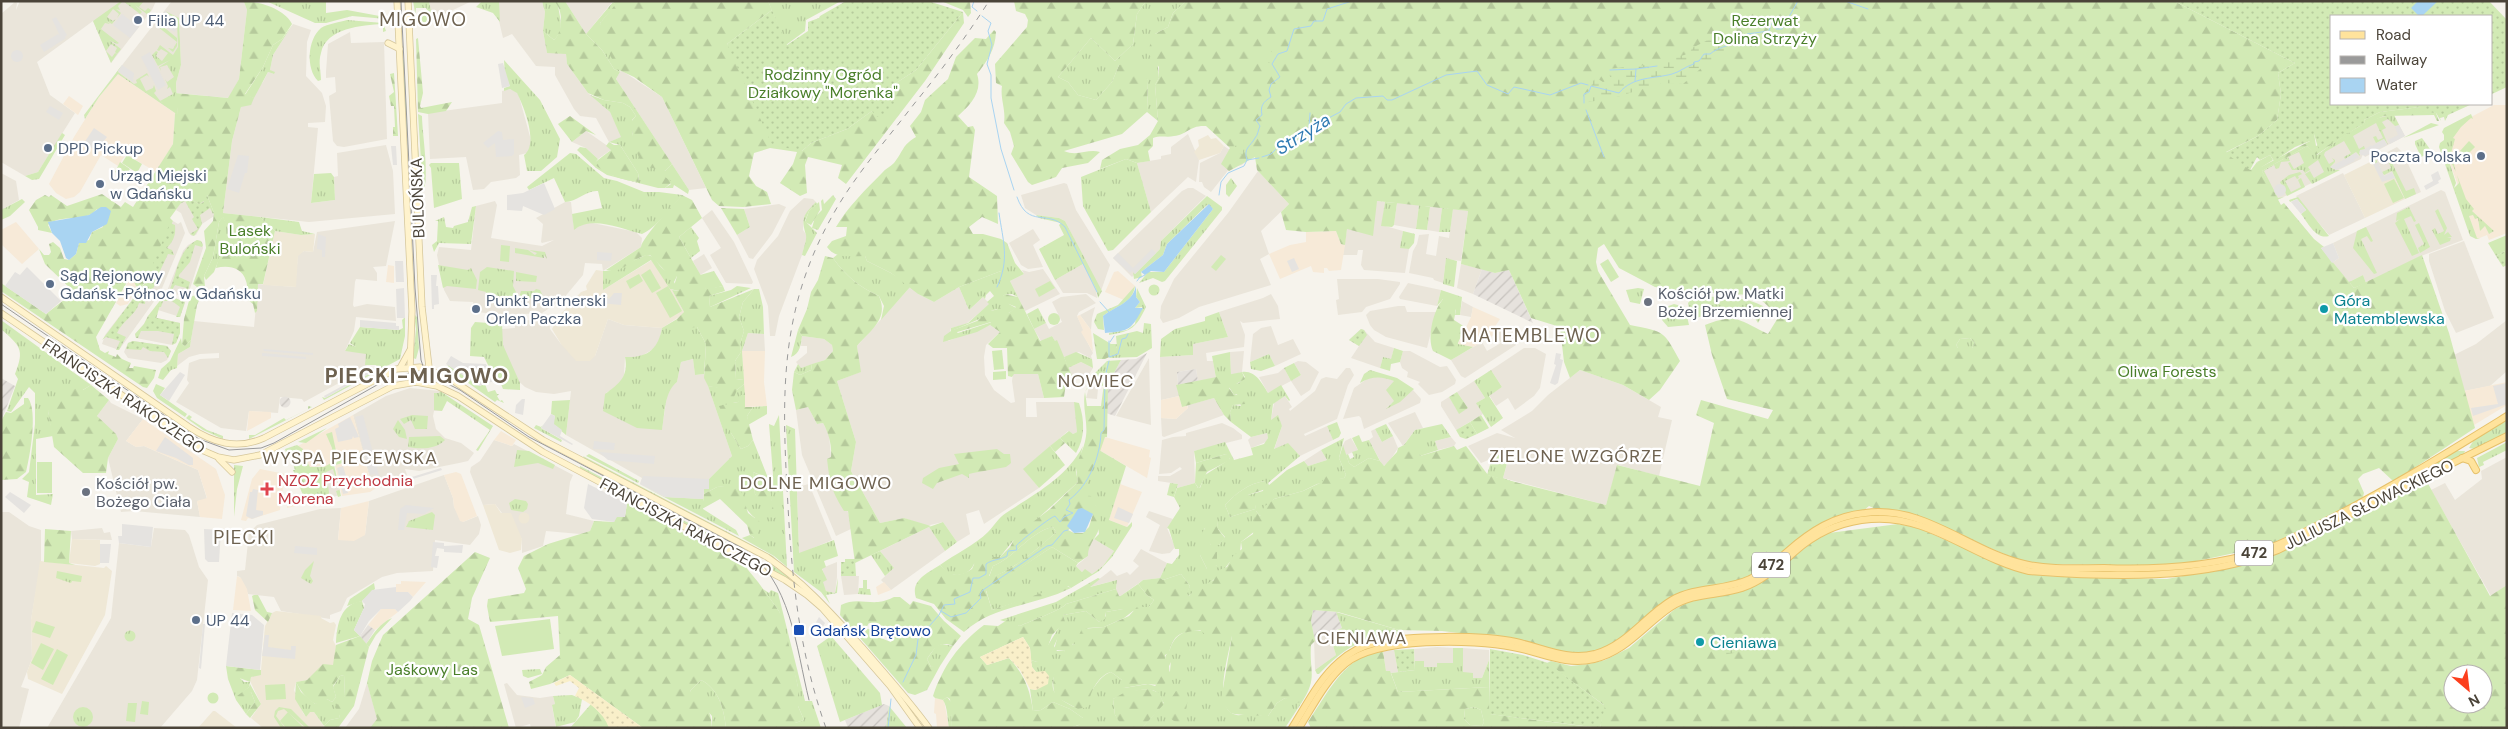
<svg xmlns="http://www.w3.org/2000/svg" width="2508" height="729" viewBox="0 0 2508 729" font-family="'DM Sans',sans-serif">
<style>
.residential{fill:#eae5da}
.commercial{fill:#f7ead8}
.industrial{fill:url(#industrial-furrows)}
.education{fill:#efe8d6}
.grass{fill:url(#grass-tufts);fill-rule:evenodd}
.forest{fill:url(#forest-firs);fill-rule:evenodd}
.wetland{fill:url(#wetland-marsh)}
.sand{fill:url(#sand-dots)}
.garden{fill:url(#garden-dots)}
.pitch{fill:#d2eab5}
.parking{fill:#e5e3e0}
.water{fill:#a9d4f2}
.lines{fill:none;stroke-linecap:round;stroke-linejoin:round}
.stream{stroke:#a9d4f2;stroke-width:1}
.secondary-casing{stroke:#d6c79b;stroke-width:7}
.primary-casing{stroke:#e6c16a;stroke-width:8}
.secondary{stroke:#fff3cd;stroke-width:5.5}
.primary{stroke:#ffe39c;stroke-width:6}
.tram{stroke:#9a9a9a;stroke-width:1}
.rail{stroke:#9a9a9a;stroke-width:1;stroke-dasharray:6 6;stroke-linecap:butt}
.service-dot{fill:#5c6f8a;stroke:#fff;stroke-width:2}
.worship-dot{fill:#6b7280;stroke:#fff;stroke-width:2}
.culture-dot{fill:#0f9aa8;stroke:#fff;stroke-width:2}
.health-dot{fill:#e0444e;stroke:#fff;stroke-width:2}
.transit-dot{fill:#1a4fb4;stroke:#fff;stroke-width:2}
.labels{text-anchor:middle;stroke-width:4.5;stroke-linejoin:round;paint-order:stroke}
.shield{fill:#fff;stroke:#817c74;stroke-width:1}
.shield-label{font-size:15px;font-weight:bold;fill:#4b4439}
.service-label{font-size:16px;fill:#4e5e75;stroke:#fff;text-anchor:start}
.park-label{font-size:16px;fill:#4a7f2a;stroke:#fff}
.street-label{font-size:16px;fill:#4b4439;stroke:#fff}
.worship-label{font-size:16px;fill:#5b616d;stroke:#fff;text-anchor:start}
.culture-label{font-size:16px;fill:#0d838f;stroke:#fff;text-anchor:start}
.health-label{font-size:16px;fill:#be3a42;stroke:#fff;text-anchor:start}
.transit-label{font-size:16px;fill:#164399;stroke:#fff;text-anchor:start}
.water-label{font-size:18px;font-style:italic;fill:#2e7ab2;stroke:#fff}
.neighbourhood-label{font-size:18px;letter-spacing:1px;fill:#6e6250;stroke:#fff}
.quarter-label{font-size:19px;letter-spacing:1px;fill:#6e6250;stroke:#fff}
.district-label{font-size:21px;font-weight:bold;letter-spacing:1px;fill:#6e6250;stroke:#fff}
</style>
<defs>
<pattern id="industrial-furrows" width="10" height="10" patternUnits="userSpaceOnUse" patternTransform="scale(1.25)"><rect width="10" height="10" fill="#e6e2dd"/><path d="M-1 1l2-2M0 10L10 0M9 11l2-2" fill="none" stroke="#c7c3be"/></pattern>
<pattern id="grass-tufts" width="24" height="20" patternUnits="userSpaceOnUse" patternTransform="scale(1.25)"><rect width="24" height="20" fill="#d2eab5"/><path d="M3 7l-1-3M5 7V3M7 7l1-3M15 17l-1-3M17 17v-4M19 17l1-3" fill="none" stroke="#b6ca9c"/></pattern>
<pattern id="forest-firs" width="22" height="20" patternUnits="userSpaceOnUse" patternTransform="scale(1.25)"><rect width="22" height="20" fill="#d2eab5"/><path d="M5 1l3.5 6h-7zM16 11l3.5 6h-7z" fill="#b6ca9c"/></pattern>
<pattern id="wetland-marsh" width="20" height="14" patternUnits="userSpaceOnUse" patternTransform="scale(1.25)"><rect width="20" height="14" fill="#d2eab5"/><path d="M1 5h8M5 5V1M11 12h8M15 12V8" fill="none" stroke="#b6ca9c"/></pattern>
<pattern id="sand-dots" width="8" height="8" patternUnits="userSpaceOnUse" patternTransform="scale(1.25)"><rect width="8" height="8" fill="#f9efc9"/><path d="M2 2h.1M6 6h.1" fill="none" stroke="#d7cead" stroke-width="1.8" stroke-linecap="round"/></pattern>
<pattern id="garden-dots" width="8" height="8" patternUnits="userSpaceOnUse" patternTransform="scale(1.25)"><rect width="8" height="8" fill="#d2eab5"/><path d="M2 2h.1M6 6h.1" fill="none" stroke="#b6ca9c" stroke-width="1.8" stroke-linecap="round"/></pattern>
</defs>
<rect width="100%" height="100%" fill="#f6f3ec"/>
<!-- residential -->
<g class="residential">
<path d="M20,1H156L152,10L111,63L93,21L37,62L50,95L75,113L38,172L25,176L1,162V14L15,2L17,3L16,10Z"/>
<path d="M172,1H238L244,2L247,10L239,79L229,98L177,93L176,83L181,65L179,18V65L174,83L178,115L116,73Z"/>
<path d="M429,1H472L432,20Z"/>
<path d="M499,1H542L545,12L543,31L547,53H566L567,64L588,93L610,112L622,137L609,142L596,118L580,116L574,109L555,75V67L536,66L512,34L503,38L499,21Z"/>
<path d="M565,1H613L586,34Z"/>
<path d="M293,24L311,30L307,42L306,76L322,93L326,106L325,122L308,123V127L318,128L311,203L335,200L334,177L338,176L337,153L386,145L393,171L395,214L309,222L223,213L232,141L241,107L263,82L268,72L274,74L270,70L273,55Z"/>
<path d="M350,32L351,43L384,42L387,139L344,147L337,146L333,141L329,96L336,92L335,77L326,78V72L328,44Z"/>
<path d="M621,70L662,97L706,188L689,190L616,79Z"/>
<path d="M510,89L516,91L519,96L532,144L527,153L519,155L520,175L516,178L491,182L484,189L473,190L466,157L430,159L428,113L502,103V91Z"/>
<path d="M2394,115L2405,136L2365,157L2363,154L2361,159L2277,200L2262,171L2307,146L2317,155L2358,127L2384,116Z"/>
<path d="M586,131L612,149L598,159L586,148L572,142Z"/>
<path d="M1188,134L1199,160L1196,182L1188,177L1151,212L1137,163L1161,159V156L1171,154V147Z"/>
<path d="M1224,146L1246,161L1242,165L1230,168L1211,192L1204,187L1202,182H1199L1200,163L1220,153Z"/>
<path d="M2397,147L2403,153L2421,192L2405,199L2392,172L2384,176L2376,158Z"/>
<path d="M1258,171L1289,204L1261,231L1269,254L1260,259L1271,285L1199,307L1179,318L1163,323L1160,318L1161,306L1174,279L1228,213Z"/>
<path d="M1,173L16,181L19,200L1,210Z"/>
<path d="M2343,173L2365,218L2329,235L2296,196Z"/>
<path d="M1064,183L1067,184L1076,210L1110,265L1101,291L1065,221L1059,218L1036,215L1025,208L1021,195Z"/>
<path d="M1188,188H1193L1206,196L1161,241L1160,249L1132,277L1113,258L1182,191Z"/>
<path d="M2441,190L2445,192L2463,240L2421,256L2366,283L2363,275L2349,282L2332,263L2339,258L2333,243Z"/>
<path d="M202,197L214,213V216L202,224L196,235L192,236L189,233L181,213L176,210L181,201Z"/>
<path d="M804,198L813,199L816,202L804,217L803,230L807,236L802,255L779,316L775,336H770L768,306L754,269L757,260L778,236L790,211Z"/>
<path d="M495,201L497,205L491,238L542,246L554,240L542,243L541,242L543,224L536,218L565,202H571L574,229L588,222L636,232L642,238L641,247L603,271L602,264L585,263L583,275L563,299L542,313L502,315L478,312L474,310L473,302L450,301L444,290L437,255L439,247L471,250L476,206Z"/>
<path d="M1377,201L1385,202L1382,225L1403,231L1401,247L1409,249L1405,273L1364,270L1361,265L1363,250H1358L1357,255H1343L1347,229Z"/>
<path d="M1397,203L1419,205L1416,229L1394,225Z"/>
<path d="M779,204L786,207L772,234L753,259L749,258L737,235L750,227L744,209Z"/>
<path d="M1430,207L1442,208L1439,232L1427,230Z"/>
<path d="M1453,209L1468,211L1461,261L1446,259L1443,283L1434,280L1433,278L1409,273L1413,251L1417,244L1419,235L1429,234L1426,254L1436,256L1439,236L1449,238Z"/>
<path d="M712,210L734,242L753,282L752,284L726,283L710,255L721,248L702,218Z"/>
<path d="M173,221L178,224L181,222L185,233L160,293L119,350L102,344L105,335L145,283Z"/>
<path d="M395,221L386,266L373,267L377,273V281L356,279L355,282L353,305L354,307L367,304L395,307L396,321L356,317L354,331L345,351L372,353L370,362L361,371L304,402L302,399L280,397L278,413L249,411L246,431L221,428L176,402L189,383L187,380L189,363L200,359L219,358V353L200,354L189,357L177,366L178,354L190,347L194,321L254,327L258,284L295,287L298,255L304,251L313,252L317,232Z"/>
<path d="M1033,229L1040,240L1033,245L1043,267L1028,269L1021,265L1009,243Z"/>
<path d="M197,240L202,242L203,248L187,298L167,291L183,251L188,245Z"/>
<path d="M2464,241L2494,318L2456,333L2445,311L2429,261V254Z"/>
<path d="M704,254L712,268L700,275L693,261Z"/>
<path d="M1083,264L1096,289L1097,298L1087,293H1063L1055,280Z"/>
<path d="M1461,264L1482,269L1473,294L1457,288Z"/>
<path d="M1043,269L1060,294L1025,311L1010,281L1024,274L1022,270L1029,272Z"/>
<path d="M1337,279H1378L1400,282V284L1390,299L1366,307L1362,312L1338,315L1336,300L1339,299Z"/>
<path d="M1408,283L1441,290L1437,306L1400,299L1399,297Z"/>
<path d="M911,286L918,294L934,302L959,287L969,310L983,297L990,304L966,324L951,328L948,341L990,325L1000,332L986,345L984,357L985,375L994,390L1011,403L1015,402L1012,381L1013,374H1038L1044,398H1026V417H1037L1036,402H1074L1076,411L1077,432L1073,434L1068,431L1024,469L1039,488L984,524L979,510L966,514L970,534L957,542L943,522L926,526L904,518L880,523L851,471L856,442L837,381L860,372L857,346Z"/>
<path d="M165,294L185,303L180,317L158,310Z"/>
<path d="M1086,294L1096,303L1079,312L1077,316L1084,331L1082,332L1093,353L1091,356L1092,359L1079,352L1064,357L1052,336L1041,341L1034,329L1046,323L1049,329L1062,322L1052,302L1061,297Z"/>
<path d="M1271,294L1278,306L1280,319L1243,323L1240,321L1245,335L1244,347L1206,353L1207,361H1213L1216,378L1198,381L1196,369L1177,372L1179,396L1161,400L1160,357L1193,355V344L1228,337L1219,312L1263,298Z"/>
<path d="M1462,301L1473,307L1471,317L1460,315Z"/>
<path d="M1398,306H1405L1407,312H1436L1427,348L1386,337L1374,330L1370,325L1366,315L1370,311Z"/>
<path d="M1095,307L1092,318L1091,330L1080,315Z"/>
<path d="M148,316L180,323V333L176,343L172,345L136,338L135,334L144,324Z"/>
<path d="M549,319L550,329L561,344L595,356L608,319L624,325L662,328L659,342L655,348L638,358L625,357L624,375L619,385L606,393L662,429L667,396L672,386L677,382L681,362L693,359L695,375L704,374L732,456L709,479L704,489L703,499L665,497L640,484L642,478L566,435L571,391L554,394L536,392L525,387L515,378L502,351V329L515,328V321Z"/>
<path d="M2507,320V371L2490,386L2464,391L2454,355L2476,344Z"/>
<path d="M1271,326L1278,345L1293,339L1301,354L1275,366L1269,354L1250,362L1253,334L1261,328Z"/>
<path d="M1361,329L1364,330L1375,342L1394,348L1391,360L1383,357L1380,368L1351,358L1359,346L1349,340Z"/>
<path d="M1501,331L1516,341V345L1465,378L1461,376L1451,360L1482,342L1487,351L1501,343L1496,334Z"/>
<path d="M748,333L764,334L765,351H742Z"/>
<path d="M802,336L824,339L832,345L833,351L825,360L801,368L796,362L807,353V346H801Z"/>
<path d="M133,341L167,346L171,351L167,360L161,363L128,358L124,352L128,343Z"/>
<path d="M1524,348H1535L1546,354L1540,388L1534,396L1515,410L1508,398L1496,406L1489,395L1502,387L1491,370Z"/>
<path d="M1244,351L1242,372L1231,375L1230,352Z"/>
<path d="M1403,351H1410L1440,367L1447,366L1456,380L1455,384L1442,392L1429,395L1418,384L1420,382L1407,377L1408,372L1402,368L1400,362Z"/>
<path d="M1149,358L1150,398L1151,425L1116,416Z"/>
<path d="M1298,361L1306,362L1319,372L1310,390L1301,396L1291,381L1268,393L1259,377L1278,373L1284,368L1291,381L1301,375L1294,363Z"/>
<path d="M1081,362L1093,368L1087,378L1072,376L1068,368Z"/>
<path d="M1346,368H1350L1354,375L1348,385L1337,419L1304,434L1305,436L1327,426L1333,440L1300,456L1289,445L1274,450L1282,426L1278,419L1271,420L1274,403L1285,396L1292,407L1289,409L1290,411L1315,391L1321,379L1326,377L1337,379Z"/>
<path d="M1580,370L1623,385L1661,407L1658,417L1672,420L1659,476L1618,465L1606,505L1503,478L1508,461L1493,455L1491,459L1481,463L1468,446L1497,433L1515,438L1501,430L1532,411L1548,395Z"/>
<path d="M1370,377H1385L1394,381L1395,401L1386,408L1413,390L1421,399L1420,403L1364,429L1361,418L1359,416L1343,419L1354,388Z"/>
<path d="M1474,381L1485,398L1476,403L1483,414L1456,430L1441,406V402L1449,397L1459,413L1468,408L1457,392Z"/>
<path d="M1090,384L1098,389L1097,399L1086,398Z"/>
<path d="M410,388L440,391L442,411H434L433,416L436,429L445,438L461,443L474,453L468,461L459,463L419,471L405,469L407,475L377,488L369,475L353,415L386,396Z"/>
<path d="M1214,398L1224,415L1164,437L1162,436L1161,418L1176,419L1188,408V405Z"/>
<path d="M109,400L111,403L143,419L126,441L136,447L144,446L198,470L207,499L197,501L200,517L134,511L121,512L108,458L118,439L97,416Z"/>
<path d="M808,407L817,424L823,423L829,435L831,457L851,522V529L836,536L802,455L796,410Z"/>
<path d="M1415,412L1423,428L1415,430L1403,446L1388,423Z"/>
<path d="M1222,423L1233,428L1242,435V439L1194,451L1195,483L1177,488L1178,484L1158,481V476H1170L1182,469L1180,467L1171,473L1159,474L1162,440L1173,437L1186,436V433Z"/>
<path d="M1375,429L1382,442L1393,436L1398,448L1389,462L1383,466L1369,440L1373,437L1371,431Z"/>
<path d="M1267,433L1268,438L1266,442L1251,448L1248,440L1251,437Z"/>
<path d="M1451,437L1456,443L1454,446L1438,450L1435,441Z"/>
<path d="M1351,438L1358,450L1346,455L1343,445L1345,441Z"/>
<path d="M494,440L512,446L514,444L573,475L570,482L566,514L594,521L590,531L580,534L546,531L543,546L522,553V539L495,504L483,505L470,472L471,467L480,461Z"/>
<path d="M1321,450L1327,460L1308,466L1304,461Z"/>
<path d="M2507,457V585L2491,596L2431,490L2445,483L2455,500L2482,479L2481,471Z"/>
<path d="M333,464L340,495L329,498L323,471Z"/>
<path d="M444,475L453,498L454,507L463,522L478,516L481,525L479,534L470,545L435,540L433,571L397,573L382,577L347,598L341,611L330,615V619L281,611L274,597L248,594L240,577L237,576V571L245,570L249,533L257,525L320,509L341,508L338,539L365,535L369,501Z"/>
<path d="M809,484L832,540L799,554L797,487Z"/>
<path d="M1149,511L1173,519L1167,528L1175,547L1170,553L1162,554L1149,551L1160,525L1146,517Z"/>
<path d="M2,512H9L29,526L41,530V562L31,620L32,659L21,687L29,689L19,728H1Z"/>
<path d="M929,527L945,551L891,590L881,580L894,568L880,551Z"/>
<path d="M102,528L104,533L110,532L112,540L72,539L71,531Z"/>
<path d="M154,528L185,530L189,535L199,567L208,580L197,680L192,691L160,728H47L111,618L119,543L151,547Z"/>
<path d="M1094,539L1114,551L1103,566L1092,574L1085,570L1082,572L1076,566L1088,556V547Z"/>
<path d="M1141,549L1167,563L1160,578L1143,580L1119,597L1116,590L1117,580L1089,587L1111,570L1117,576L1127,572L1130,575L1139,566L1133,561Z"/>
<path d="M837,562V577L835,593L826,591L822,582L826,580L822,568Z"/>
<path d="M841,576H859L858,594L844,595Z"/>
<path d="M1329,633L1336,655L1315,670L1314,638Z"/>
<path d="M1437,647L1453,648V663H1437V667H1424V661H1415L1414,649Z"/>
<path d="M1463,648L1489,650V660L1482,678H1472L1463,673Z"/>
<path d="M1394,650L1398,672L1391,673L1386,671L1383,651Z"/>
<path d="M367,683L380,728H345L359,709Z"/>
<path d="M507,683L517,695L540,698L553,696L555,704L552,706L556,728H531L530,724L516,728L504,684Z"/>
</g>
<!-- commercial -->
<g class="commercial">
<path d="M118,74L175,113L173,144L156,172L126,154L118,166L101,155L80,192L74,197L66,199L56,193L49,184L74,137L99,97Z"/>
<path d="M69,96L83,106L78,115L63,104Z"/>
<path d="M2494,105H2507V233L2489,240L2487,235L2477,239L2447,155L2450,128Z"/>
<path d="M16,222L39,249L22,264L1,244V230Z"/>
<path d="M1336,231L1341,244L1345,245L1341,270L1329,271L1327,268H1324V273L1313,272L1311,266L1280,279L1269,254L1290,245L1306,242V232Z"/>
<path d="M388,265L394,266V283L386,282Z"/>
<path d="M1118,271L1135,286L1124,300L1105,292L1114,272Z"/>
<path d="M132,275L137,285L128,304L120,306L116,303Z"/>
<path d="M1473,307L1500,319L1494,328L1501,331L1473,347L1458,344L1471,317Z"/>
<path d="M1080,315L1091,330L1093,352L1081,332L1083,330L1077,316Z"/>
<path d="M742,351H765L764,382L767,406L745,407Z"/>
<path d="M2507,382V405L2474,425L2464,391Z"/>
<path d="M1179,396L1182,407L1187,405L1188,408L1176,419L1161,418V400Z"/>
<path d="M249,411L271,412V418L247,431Z"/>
<path d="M353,415L363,451L335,458L326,470L323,466L310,467L289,451Z"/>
<path d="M143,419L216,469L225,495L222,519L200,517L197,501L207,498L198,470L144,446L136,447L126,441Z"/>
<path d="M501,431L516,440L512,446L494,440Z"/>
<path d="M1105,437L1150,450L1149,457L1151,458L1147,478L1099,450Z"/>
<path d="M364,458L369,475L376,488L370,492L342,496L335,465Z"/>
<path d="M260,469L285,474L280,510L252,519L248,518L246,521L241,520L252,479Z"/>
<path d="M456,472L461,474L477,516L463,522L460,521L454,507L453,498L444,475Z"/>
<path d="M1120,484L1142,492L1127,527L1109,520Z"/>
<path d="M288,494L301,496L300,505L287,508Z"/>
<path d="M369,501L365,535L354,541L338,540L341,508Z"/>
<path d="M237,576L241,578L247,589L251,611L233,610Z"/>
<path d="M401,581L426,582L413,597L408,592H396V584H401Z"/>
<path d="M884,582L891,590L878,595L876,587Z"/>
<path d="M381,609H395L398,612L375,630L368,625Z"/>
<path d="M935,698L944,700L949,728H937L936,714L934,713Z"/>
</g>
<!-- industrial -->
<g class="industrial">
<path d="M1482,269L1495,273L1509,270L1533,323L1473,294Z"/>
<path d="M1147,353L1115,416L1106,413L1108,384L1121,360L1136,359Z"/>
<path d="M1196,369L1198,381L1178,385L1177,372Z"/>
<path d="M1,378L15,386L1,421Z"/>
<circle cx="285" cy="402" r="5.5"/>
<path d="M1313,610L1336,612L1342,628L1314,638L1311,621Z"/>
<path d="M368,625L375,630L366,644L360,636Z"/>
<path d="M884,704L889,706L886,728H848L845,720Z"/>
</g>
<!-- education -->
<g class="education">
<path d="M1208,135L1211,139L1216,138L1224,146L1220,153L1199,160L1194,152L1199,146L1198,140Z"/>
<path d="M2376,159L2384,176L2392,172L2405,199L2365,218L2344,175Z"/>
<path d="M275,231L301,235L315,234L313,252L304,251L298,256L296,287L263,285Z"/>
<path d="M652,260L672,290L684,312L682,315L662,328L624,325L608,319L595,356L590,361H576L561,344L552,329L560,315L581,292L587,290L586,286L596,270L603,271V290Z"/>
<path d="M495,504L501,513H511L522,539L521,550L510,553L499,550L483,505Z"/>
<circle cx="524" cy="518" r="5.5"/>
<path d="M72,539L100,540V564L95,566L69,563Z"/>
<path d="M40,561L104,568L106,566L112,571L105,615L62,694L28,679L27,672L32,659L31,620Z"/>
<path d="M276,611L321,616V618L330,623L334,622L336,625L333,640L336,646L334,668L320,669L307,680L296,682L294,690L303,713L306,717L309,712H314L325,728H263L251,718L261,704L250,681L251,677L261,670L265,626L272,613Z"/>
<path d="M213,711H215L237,728H198Z"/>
</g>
<!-- grass -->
<g class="grass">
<path d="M121,1H144L139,7L145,11L148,8L151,10L148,15L135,5L142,12L140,14L123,1L118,6L120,10L116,9L121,13L117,18L119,14L113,9L107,17L113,21L116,19L112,24L106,21L110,24L105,23L101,29L119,43L117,44L109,40L121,49L117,54L115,52L117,48L111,44L106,51L112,57L115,53L117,54L111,63L93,21Z"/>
<path d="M266,1H326V13L347,10L385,17L386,19L352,16L326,23H315Z"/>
<path d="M413,1H429L433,21L417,24ZM416,8H426L429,13L415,17Z"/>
<path d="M482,1H499L500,22L493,13L476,7Z"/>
<path d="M542,1H554L558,4C559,18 566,29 554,40L543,31L545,12Z"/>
<path d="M768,1H841L806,20L805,31L786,45Z"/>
<path d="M1146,1H1186L1173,13L1168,27L1155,34L1159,78L1155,85L1158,121L1147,112L1148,80L1119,65L1112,82L1096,100L1078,95L1068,82L1058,77L1091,38L1115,61L1133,44L1137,14Z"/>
<path d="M613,2L616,5L600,23L620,72L614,69L602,50L586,34Z"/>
<path d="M165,11L179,18L181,65L176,83L178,115L118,74L99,97L85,119L84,115L122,65L118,72L134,84L137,83L136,80L147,73L149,77L147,75L140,79L146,91L153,88L154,85L156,91L154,93L161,102L163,103L160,101L173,94L170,87L167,89L168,86L165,79L167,82L174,77L167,65L160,67L161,71L159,67L170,60L158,66L152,55L156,51L158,52L156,56L162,61L168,53L161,49L159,51L157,50L160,45L173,55L178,47L177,21Z"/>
<path d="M347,20L383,23L386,31L383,32V24C362,25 326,28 321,53C318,62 321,71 321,80L318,81C306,69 307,40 321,28C327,24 341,22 347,20Z"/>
<path d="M160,24L177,38V46L173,52L168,48L173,49L177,42L158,27Z"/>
<path d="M293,24L273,55L270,70L275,72L274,74L268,72L254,98L245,95L263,67L273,45L282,39Z"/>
<path d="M402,60H404L409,165Z"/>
<path d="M504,60L540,100L560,139L557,157L541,171H527L524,155C539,144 524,107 517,93L510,89L504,91V88L510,86L505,77Z"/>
<path d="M590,95L604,100L623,103L630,107L636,116L632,120L633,138L665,171L672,164L689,190L688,194L674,185L673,188H665L671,184L658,176V188L607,175L596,168L577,150L580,147L586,148L598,159L595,163L612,175L636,182L639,180L638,173L620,145L609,142L621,137L610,112Z"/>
<path d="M418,114L422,116C422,132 430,180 423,191Z"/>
<path d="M2471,114L2473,119L2471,118L2461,127L2453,138L2455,139L2451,153L2456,172L2452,164H2450L2456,183L2454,188L2459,183L2457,175L2466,199L2474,209L2472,211L2494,231L2489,234L2485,226L2480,231L2478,218L2475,219L2473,215L2469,216L2477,238H2480L2476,239L2470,236L2439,147L2440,143L2444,140V135L2442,132L2444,128Z"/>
<path d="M2394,115L2399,125L2395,126L2388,119L2382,122L2386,128L2382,130L2388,145L2384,139L2376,143L2373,137L2376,136L2378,140L2383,138L2376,123L2353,136L2359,149L2364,146L2365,149L2360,150V156L2356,152L2345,159L2344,157L2351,153L2344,141L2325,152L2324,155L2329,164L2334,161L2332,158L2335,160V162L2330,167L2336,170H2340L2312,184L2305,174L2310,171L2314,178L2324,172L2318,160L2308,167L2310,170L2305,173L2303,170H2292L2288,163L2290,162L2294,169L2304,163L2299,152L2288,157L2290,161L2281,162L2279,168L2276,169L2274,165L2264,171L2278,198L2284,197L2277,200L2262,171L2307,146L2317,155C2340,139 2366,117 2394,115Z"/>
<path d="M416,116L422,205H420Z"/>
<path d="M2431,123L2439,125L2403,138Z"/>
<path d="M62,133L65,135L39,179L32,180L25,176L38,172Z"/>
<path d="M2422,138L2432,152L2421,157L2415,144V141Z"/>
<path d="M2469,141L2475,147L2466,156L2460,151Z"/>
<path d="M570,153L576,154L604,178L617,181L644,192H659L682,195C673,206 655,229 642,234C621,229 592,215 574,230L572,214L602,208L598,191C586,190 577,202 565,202L554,178L529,190L527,187Z"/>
<path d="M2270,155L2273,160L2260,168L2257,162Z"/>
<path d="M1126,159L1137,163L1151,212L1113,250L1108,251L1083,206L1081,177Z"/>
<path d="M2376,159L2382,172L2391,168L2389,163L2395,159L2391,164L2396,161L2393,165L2406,191L2414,188L2416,194L2405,199L2392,171L2384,175L2372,161Z"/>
<path d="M120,162L130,169L124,177L115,172Z"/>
<path d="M431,163H459L462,199L434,208L431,168L429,165Z"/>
<path d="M2300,172L2302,174L2298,176L2299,178L2297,179L2295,176L2285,181L2291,192L2301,187L2298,180L2301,178L2305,187L2287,196L2280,182L2289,175Z"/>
<path d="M331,173L334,177L335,200L311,203L314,174Z"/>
<path d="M1231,178L1237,186L1229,197L1226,194V185Z"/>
<path d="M833,195L836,199L818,230L812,228L815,217L822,210L821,201L823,199L824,204Z"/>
<path d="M1207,196L1222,207V210L1165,281L1162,282L1153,278L1139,283L1148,272H1164L1213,209L1207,205L1167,244L1163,255L1141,272L1142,277L1134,279L1133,272L1135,274L1160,249L1161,241Z"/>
<path d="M2298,197L2329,236C2316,240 2308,223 2301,214L2306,210L2297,199L2290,202L2289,200Z"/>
<path d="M22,199L25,202L10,216L1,220V210Z"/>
<path d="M816,202L817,204L809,211L805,221L817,233L805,256L802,255C803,249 807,240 806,235C801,218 803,215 816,202Z"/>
<path d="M1385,202L1397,203L1394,225L1392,227L1381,226Z"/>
<path d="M1419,205L1430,207L1427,230L1416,229Z"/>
<path d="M476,206L471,244L439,243L434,252L432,245L437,241L438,221H435L444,217L446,227L453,228L454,226L468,222L472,207Z"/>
<path d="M2409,207L2416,221L2414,222L2411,216L2404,219L2419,253L2412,256L2395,223L2400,219L2396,221L2397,213Z"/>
<path d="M1442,208L1453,209L1450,232H1439Z"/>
<path d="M2438,209L2447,228L2444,235L2448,232L2452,237H2447L2451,238L2450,241L2440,245L2432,230L2435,228L2438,234L2444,231L2435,211Z"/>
<path d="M1036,215L1059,218L1065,221L1102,291L1098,298L1096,289L1083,264L1055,280L1039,249L1064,235L1059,225L1061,223L1039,218Z"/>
<path d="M223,216L228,229L227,239L214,272L206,280L204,276L213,257L219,222Z"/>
<path d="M260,217L299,222L302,231L315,234L301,235L275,231Z"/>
<path d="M2419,223L2430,247L2420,253L2418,248L2424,244L2415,225Z"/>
<path d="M691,227L699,238L697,241L700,251L691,258L679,237Z"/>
<path d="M2366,227L2373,241L2371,242L2367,236L2361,239L2377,273L2374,274L2353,248L2357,231Z"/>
<path d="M1403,231L1415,234L1414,243L1409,249L1400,248Z"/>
<path d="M2507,235V250L2496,256L2488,243Z"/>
<path d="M1001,239L1007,243L1015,263L1024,274L1010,281L1018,297L1012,294L1003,295L1009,304L1016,308L1009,313L997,309L991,311V314L954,330L958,333L992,322L990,325L977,332L943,342L944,336L951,331V328L968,323L989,304L987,302L994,296L990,291L986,295L985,299L983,297L969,310L959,287L1001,271Z"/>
<path d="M515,248L528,250L535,255L537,253L529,250L545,252L547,259L544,255V258L515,253Z"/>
<path d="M838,254L865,256L867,261L891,273L911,286L881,320L884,306L879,296C859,287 846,276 833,258Z"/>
<path d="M646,255C655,255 656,262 662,268C665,271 672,274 677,276L674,282L679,291L670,289L651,260L603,290V271H610Z"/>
<path d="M1446,258L1457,261L1454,287L1443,284Z"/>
<path d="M438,265L468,270L471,268L477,280L476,289L447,286L443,288Z"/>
<path d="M487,267L514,271L513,286L518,296L487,297L486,292L478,290L480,272Z"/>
<path d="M714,271L723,286L706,290L700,275Z"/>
<path d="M516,272L537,276L536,282L516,281Z"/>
<path d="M2363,275L2366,283L2354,288L2349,282Z"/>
<circle cx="1154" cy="290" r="5.5"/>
<path d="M737,286L751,288L710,307L709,296L731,290Z"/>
<path d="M1137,288L1146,307C1136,328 1132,331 1109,335V333L1127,330L1135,324L1136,317L1142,309V307L1135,308L1140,302L1136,297Z"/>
<path d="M1638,288L1644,289L1640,304L1630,302L1626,290Z"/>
<path d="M536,289L540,290L544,298H519L521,291H534Z"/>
<path d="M754,289H759L763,307L764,334L748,333L742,351L744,380L736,379L735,361L741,352L740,344L744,331L739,317L743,302Z"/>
<path d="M1441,290L1462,297L1460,315H1455L1456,310L1443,299L1437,306Z"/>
<path d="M1693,297C1716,297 1741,295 1763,306L1765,311L1758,323L1753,315L1724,308L1694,319L1690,315L1688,303Z"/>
<path d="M1674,304L1685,307L1689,325L1668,327L1662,320L1663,308Z"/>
<path d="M1038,308L1046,323L1034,329L1027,314Z"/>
<path d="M1219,312L1228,337L1193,344V355L1160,357L1161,339L1175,329L1205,321V317Z"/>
<circle cx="1054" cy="319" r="6"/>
<path d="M414,314L417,317L419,348L416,359L413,358L416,329Z"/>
<path d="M405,317V336L400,359L324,400L322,397L325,398L378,369L376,365H365L366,354L345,351L349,344L356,347L350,343L360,327L399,330L403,328L402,320Z"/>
<path d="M677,319L679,325L697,327L706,344L704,374L695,375L693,359L681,362L677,382C664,392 665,414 662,430L637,428L603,411L605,394C619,384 629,376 625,357C648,358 658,349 662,328Z"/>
<path d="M1,320L91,385L48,411L53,436L36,439V495L53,494L51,505L27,497L29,482L22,479L29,472L35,424V393L29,387L11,412L7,411L18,379L15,374C25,349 20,346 1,329Z"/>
<path d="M475,322L502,324L503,345L520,383V390L503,389L496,372L492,373L484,357L470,356L471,328Z"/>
<path d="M1144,323L1151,324L1152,348L1137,357L1109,358L1117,347L1116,336L1137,331L1143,333Z"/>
<path d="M798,330L802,336C801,344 800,354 791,357Z"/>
<path d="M181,338L182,344L185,346L191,340L190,347L178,354L177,368L171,370L163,380L158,378L161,369L170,361Z"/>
<path d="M1970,338L1975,343L1972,348H1958L1956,345L1960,339Z"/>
<path d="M1458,344L1473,347L1458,356Z"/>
<path d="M1394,348L1403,351L1400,362L1391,364L1390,371L1380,368L1383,357L1391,359Z"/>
<path d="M1076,352L1092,359L1093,368L1081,362L1068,368L1064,357Z"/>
<path d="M1230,352L1231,375L1216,378L1212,356Z"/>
<path d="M1269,354L1275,366L1261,371L1251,369L1250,362Z"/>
<path d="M1107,361L1104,386L1090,384L1085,392L1094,374Z"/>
<path d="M1294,363L1301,375L1291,381L1284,368Z"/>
<path d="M447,364L479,386L485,384L488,392L495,390L497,394H499L497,396L500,401L502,400L504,403L497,400L495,402L450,370Z"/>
<path d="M798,364L801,368L812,364L811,370L800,375L794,372Z"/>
<path d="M1370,370L1397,378L1414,389L1400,402L1386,409L1394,401L1386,390L1394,381C1381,376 1372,376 1360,383L1364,374Z"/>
<path d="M1491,370L1502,387L1489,396L1503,418L1491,427L1476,403L1485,398L1474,381Z"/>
<path d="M1242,372C1255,370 1262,383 1268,393L1281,385L1290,400L1289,401L1285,396L1273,404L1271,420L1278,415L1282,426L1274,449L1288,443L1300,456L1268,483L1269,485L1287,470L1304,461L1308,466L1327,460L1321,450L1344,438L1339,458L1346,475L1344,478L1317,484L1303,491L1274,499L1260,516L1256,511L1255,531L1241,542L1240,552C1229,560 1223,574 1212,581C1204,587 1197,589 1189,596L1186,594L1190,586L1181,574L1163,580L1160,578L1167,563L1172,564L1179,555V549H1175L1169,529L1167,528L1180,508L1174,497L1177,488L1195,483L1198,488H1200L1205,475L1230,459L1226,454L1196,463L1194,451L1225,442L1234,460L1253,455L1251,448L1264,444L1268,438L1267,433L1251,437L1231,422L1230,412L1233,405L1241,406L1237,394L1234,395L1229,387L1231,385L1239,383L1245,377ZM1265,481L1263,491L1248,495L1256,503L1255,509L1230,517L1225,505C1235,494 1249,483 1265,481ZM1217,521L1218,529L1225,537L1219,545H1211L1204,529ZM1216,554L1217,565L1207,569L1200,555Z"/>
<path d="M156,384L165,388L160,395L187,414L185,417L157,398L153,391Z"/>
<path d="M744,384L745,395L738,402L733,403L731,433L741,449L748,446L753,440L768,478L753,472L755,494L774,518L768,479L773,475L769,424L774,426L779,415L787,567L774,556L742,538L750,535L754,538L755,518C745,510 740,498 740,485L717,487L704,494V488L709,489V479L732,456L708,386L737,390Z"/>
<path d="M440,391L493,426L478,451L476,450L490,430L447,401L442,411L434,410V393H439Z"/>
<path d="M570,400L566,435L553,424L555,416L551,414L552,401Z"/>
<path d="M1074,402L1079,403C1085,421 1085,438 1076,453L1060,438L1069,431L1073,434L1077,432Z"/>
<path d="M308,406L312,407L249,439V435H255L284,418L286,420L308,409Z"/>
<path d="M767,406V414L748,425L747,416L753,407Z"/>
<path d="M189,415L192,417L190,419L207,430L223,436V439L203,430L186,418Z"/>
<path d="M412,415L428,416L427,429H415L411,420L404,424L400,419Z"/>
<path d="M2507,418V432L2475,449L2469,448L2475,438Z"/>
<path d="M398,420L405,430L407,439L399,437L393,429Z"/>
<path d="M1337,422L1341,433L1339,437L1333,440L1327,426Z"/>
<path d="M1386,424L1393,436L1382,442L1375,429Z"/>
<path d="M1442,424L1451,437L1435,441L1438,450L1420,456L1404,445L1415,430Z"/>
<path d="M536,425L541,427L543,425L541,428L562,440L561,442L534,428Z"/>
<path d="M786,425L795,429L799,553L834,540L838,556L824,561L826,567L822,569L827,580L823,582L826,591L835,593L838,578L837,593L826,595L830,604L821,592L794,572Z"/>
<path d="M327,428L306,443L298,442Z"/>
<path d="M332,432L336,451L334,465L341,496L338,497L336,491L339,490L333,469L326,472L330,499L306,503L293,470H295L289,451L286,452L285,449L297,445L303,449L302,453L310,467H324L331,463L332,448L326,434Z"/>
<path d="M1359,435L1362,442L1369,440L1380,461L1369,458L1354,467L1349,463L1346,455L1348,454L1350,459L1354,457L1352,452L1358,450L1352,438Z"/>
<path d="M440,436L445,440C435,450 420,449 408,447L409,437Z"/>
<path d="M2507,442V450L2483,462L2484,465L2479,467L2477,458Z"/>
<path d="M1050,446L1065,465L1039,488L1023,469Z"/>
<path d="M1083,446L1076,472L1078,482L1012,542L1000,557L974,564C969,575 958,577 947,573L940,565C955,554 975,545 988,532C994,526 998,518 1006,513C1036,493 1066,478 1083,446Z"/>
<path d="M517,450L529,451L555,465L553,469L538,463L514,467Z"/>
<path d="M1099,450L1126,466L1109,520L1127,527L1132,522V526L1112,557L1099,571L1071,588L1068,586L992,610L986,590L1052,547L1078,563L1076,566L1082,572L1085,569L1092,574L1103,566L1114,551L1094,539L1099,534L1096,506L1080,495L1096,462Z"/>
<path d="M363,451L364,458L335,465L340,457Z"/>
<path d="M2454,451H2465L2463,456L2278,547L2263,552L2386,493Z"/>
<path d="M589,454L639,481L638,483L586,456Z"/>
<path d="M1493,455H1504L1508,460L1503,478L1516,483L1487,475Z"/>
<path d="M583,456L741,539L773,556L780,563L585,459Z"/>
<path d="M234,465L243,466L237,489L234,517Z"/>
<path d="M580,466L738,549L757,562L590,474L580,469Z"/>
<path d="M639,484L665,497L703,499V509L736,530L739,536Z"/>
<path d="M515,499L526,501L528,504L527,509L523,512L511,510L509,503Z"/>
<path d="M432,512L435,515L433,530L406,527L409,521Z"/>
<path d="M943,522L957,542L945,551L929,527Z"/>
<path d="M1053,527L1056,532C1044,544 1005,577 989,577L993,566C1015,557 1031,531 1053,527Z"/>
<path d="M880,551L894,568L885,576L871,555Z"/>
<path d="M314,561L310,576L313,581L311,584L301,578L305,570Z"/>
<path d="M762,562H767L788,576L789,579L769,569Z"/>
<path d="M57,571L82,576L81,582L72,581L71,583L56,578Z"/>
<path d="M1098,578L1100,579L1090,587L1117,580L1116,589L1066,604C1062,610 1030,621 1020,626L1000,620L1056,602Z"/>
<path d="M863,580H867V589H870L871,595L858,594L859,588H863Z"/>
<path d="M1138,584L1147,595L1154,600L1149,607L1133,611L1124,618L1104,627L1088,628L1074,645L1059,635L1054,646L1057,651L1065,650C1054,680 1040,690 1074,707L1088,700C1091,690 1101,675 1111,672L1122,680L1124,688L1148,684L1155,686L1170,671L1171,660H1165C1165,654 1168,654 1170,649C1179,621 1209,632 1232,636C1229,653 1211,711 1237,715C1241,716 1245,713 1249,714C1255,714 1262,716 1268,716L1277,703L1285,698L1302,702L1285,728H1142L1164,703C1162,701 1160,695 1158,693C1149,684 1123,694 1113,699L1115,715L1121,723L1118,728H1070L1079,725L1083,718L1070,709L1053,702L1041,710L1033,711L1030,689L1036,690V672L1032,667L1031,660L1037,662C1047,648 1054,634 1064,620L1063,615L1086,611L1099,622L1106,616V612L1123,609L1119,597Z"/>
<path d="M763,589L769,593L771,590L778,593L805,701H812L821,728H795V723L804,720L798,706V687L779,611Z"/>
<path d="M362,601L364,608L354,630L360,636L336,643C337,623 341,604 362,601Z"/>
<path d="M1336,612L1399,630L1403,634C1364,636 1346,646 1319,674H1317L1315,670L1336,655L1329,633L1342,628Z"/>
<path d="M392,618L376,635L369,647L366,644C374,633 380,623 392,618Z"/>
<circle cx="130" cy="636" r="5.5"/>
<path d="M831,636L880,693L882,705L840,722L817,646Z"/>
<path d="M942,644L953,646L940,666L931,667L927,659L936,646Z"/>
<path d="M1453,648H1463V672L1473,673V678H1482L1489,660V687L1398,692L1391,673L1415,670V661H1424V667H1437V663H1453Z"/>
<path d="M540,669L542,674L528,678L523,676L522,670Z"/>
<path d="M344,675L345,696L339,718L330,720L324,726L314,712H310L306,717L295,699L296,682L301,692L315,704L327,699L332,702L336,697L333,687L340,676Z"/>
<path d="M230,676H238L244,682H250L249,687L241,694L251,692L255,702L246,714L236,700L228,679Z"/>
<path d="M701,680C719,689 724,709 726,728H712V716L690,691Z"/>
<circle cx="213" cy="698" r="5.5"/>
<path d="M572,695L582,699L579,716L575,722L556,727L552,705L555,704L553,696Z"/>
<path d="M947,697L951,702L952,728H949C947,718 948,708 943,700Z"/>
<path d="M142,701L149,702L148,715L140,714Z"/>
<path d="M889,706L907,728H886Z"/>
<path d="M1474,707L1481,710L1484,722L1482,726L1470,725L1464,719L1465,709Z"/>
<circle cx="83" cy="717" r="10"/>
</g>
<!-- forest -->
<g class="forest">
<path d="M554,1H565L586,34L602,50L614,69L620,72L616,79L672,164L665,171L643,166L631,140L633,134L630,123L636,116L630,107L623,103L604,100L588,93L567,64L566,54L547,53L543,31L554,40C563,32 564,10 554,1Z"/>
<path d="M613,1H768L772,10L727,44L802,151L811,143L847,129L872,111L890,87L916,70L963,12L964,23L925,81L846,184L838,178L842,165L808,157L805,165L807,193L800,196L780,183L793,164L797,152L770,148L754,153L749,176L756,186L767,192L771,204L743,207L719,206L712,200L662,97L634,77L617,69L603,41L600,23L615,5Z"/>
<path d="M941,1H970L971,13L968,17L963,10Z"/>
<path d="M1014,1H1146L1137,14L1133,44L1115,61L1091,38L1058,77L1068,82L1078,95L1096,100L1112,82L1119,65L1134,62L1148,80L1147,112L1122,134L1064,151C1078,157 1088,148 1100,152L1088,163L1062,168L1056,177L1032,185L1028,182L1011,154L1014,146L1010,132L1004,123C1006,109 1000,99 1002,86L996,83L995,64L1027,27L1028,20L1025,14L1016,11Z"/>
<path d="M1186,1H2174L2295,63L2278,73L2281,94L2277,120L2258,136L2226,152L2251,170L2257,162L2261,167L2310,141L2309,134L2314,133L2316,146L2365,122L2364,120L2380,112L2420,107L2436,113L2439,121H2437L2434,115L2384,116L2358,127L2316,155L2307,146L2262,171L2281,205L2284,203L2314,239L2324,247L2321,248L2354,288L2422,255L2449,333L2475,428L2396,480H2392L2379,468L2363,474L2358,479L2364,493L2362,500L2267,546L2174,566L2036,564L2011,557L1908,513L1878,510L1869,506L1863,511L1825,521L1806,533L1759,572L1738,582L1683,592L1618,641L1599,650L1587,653H1561L1517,640L1442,631L1399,630L1338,612L1313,610L1311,621L1315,641L1311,645C1309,672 1318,677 1302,702L1295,703L1285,698L1277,703L1268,716C1262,716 1234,715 1231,713C1227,710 1224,704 1221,700L1232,636L1211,639L1200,630C1181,633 1174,632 1169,653L1165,655V659L1172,660L1169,666L1170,680C1162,688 1156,684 1146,684C1139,685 1131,687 1124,688L1121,686L1122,680L1111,672C1098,675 1089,694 1088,707L1078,709L1056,697C1049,680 1056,665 1065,650H1054L1058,635L1068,632L1073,638L1072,644L1074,645L1082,629L1104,627L1129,616L1137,607H1149L1154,600L1147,595L1138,584L1143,580L1160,578L1163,580L1181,574L1190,586L1187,594L1189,596L1196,589L1214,580V572L1227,567L1233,556L1242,549L1241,542L1253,534L1255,512L1256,511L1260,516L1264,507L1274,499L1303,491L1322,482L1329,465L1335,479L1344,478L1346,475L1339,458L1343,445L1349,463L1354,467L1369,458L1380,461L1384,466L1397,452L1398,448L1404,445L1414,448L1420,456L1454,446L1457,450L1466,446L1488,475L1606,505L1617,465L1700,486L1714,423L1696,415L1701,400L1768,419L1773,410L1727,399L1712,355L1705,325C1736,313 1739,320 1768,334L1779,316L1759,298L1752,295L1692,292L1655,287L1619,268L1604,244L1598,248L1596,262L1598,271L1630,325C1665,332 1663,330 1680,361L1660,390L1649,400L1623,385L1580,370L1570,378L1564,362L1560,327L1531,318L1509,270L1495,273L1461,264L1468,211L1377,201L1373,236L1347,229L1345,245L1341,244L1336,231L1306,232L1286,230L1281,212L1289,204L1257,170L1255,157L1229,171L1221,164L1230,148L1206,126C1189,125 1187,135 1174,136C1167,138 1161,135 1153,138V146L1148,151L1150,161L1137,163L1126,159L1100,169L1102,160L1120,149L1138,145L1150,135L1158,121L1155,85L1159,78V67L1147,52L1155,34L1168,27L1173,13ZM1970,338L1975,343L1972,348H1958L1956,345L1960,339Z"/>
<path d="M244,2C259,0 286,10 292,24L282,39L273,45L263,67L245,94L254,98L251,105L241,107L232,141L223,213L260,217L275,231L263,284H258L257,311L255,313L253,304L248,300C247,294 248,286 246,281C242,267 228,265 216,268C221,246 232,239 223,217L219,222L213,257L204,276L205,287L197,305L191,340L185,346L182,344L184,319L190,297L196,295L197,287L193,284L206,248L204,231L213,221L214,213L207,195L204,201L199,204L194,201L191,194L186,196L170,218L173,221L148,278L138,273L137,276L146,280L141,288L136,286L131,275L96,337L100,350L105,353L109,351L108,354L116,357L117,354L122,359L131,363L129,368H133L134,366L156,370L154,378L147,388L143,387L1,291V283L46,314L74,292L45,264L39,249L44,255H49L51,252L49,244L53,242L60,248L64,259L69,260L76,254L79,243L89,240L92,232L103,227L97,209C85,224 61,213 48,225L52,233L38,230V227L29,210L36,200L45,195L49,197L51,195L67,206L102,194L121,207L125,202L133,207L173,144L175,113L178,114L175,93L228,98L239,79L247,10Z"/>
<path d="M994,30L996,32C995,50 988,60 977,74C983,92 970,105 958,116L968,127L973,126L975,130L969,177L997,196L998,224L982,217L969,227L973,234H983L1001,239V271L959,287L934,302L918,294L891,273L867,261L865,256C852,256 835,259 827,247L832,241L846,236L847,227H836C847,208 866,189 882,173C885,169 890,167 894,163C903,152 902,145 916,137L910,126L921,112L925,100L948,79L956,57L975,38L986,39Z"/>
<path d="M418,38L423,93L420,106L421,108L452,102L446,111L428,114L418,112L416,39Z"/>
<path d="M394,73L398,136H393V127H395L394,106H391L389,96L394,92L390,74Z"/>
<path d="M570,116L596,135L586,131L572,142L558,124Z"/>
<path d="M609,142L614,145H620L638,173L639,182C625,181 603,174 594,163L611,150L606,146Z"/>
<path d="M661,174L672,182L665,188H658V176Z"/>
<path d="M682,195L692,200L702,218L679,237L704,281L706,289L723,286L725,291L709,296L710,307L754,289L743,302L739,317L744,331L740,344L741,352L735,361L736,379L744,380V384L737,390L734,397C726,400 722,394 718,388L708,386L704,378L706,344L697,327L679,329L677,319L684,312L672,290L679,291L674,286L677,276L671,277L650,255C634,255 622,276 606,270L641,247C642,238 673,205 682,195Z"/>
<path d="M819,202L820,210L811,225L805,222L809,211Z"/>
<path d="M721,208L744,209L750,227L737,235Z"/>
<path d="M825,256L833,258C846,276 859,287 879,296C889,319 871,330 857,346L861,372L837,381L856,442L851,471L880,523L904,518L931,526L855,563L848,511H844C830,488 830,483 827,459L831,457C832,445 829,434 823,423L817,424L808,407L796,410L792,390L794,372L800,375L811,370L812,364L825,360L833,351L832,345L824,339L802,336L798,330L807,309L811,292L818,280Z"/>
<path d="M1135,286C1133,303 1116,306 1103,316L1104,330L1098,329L1094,322L1097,314L1118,305Z"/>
<path d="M1003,294L1018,297L1040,341L1052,336L1055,341L1057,340L1072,376H1067L1064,397L1044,398L1038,374H1014L1012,377L1008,376L1007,348H993L988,344L1000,332L990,325L991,322L954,333L953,330L977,321L987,313L991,314V311L998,309L1001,306H1004L1009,313L1016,307L1004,302Z"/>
<path d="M162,298L156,319L148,316Z"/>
<path d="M1449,298C1458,304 1456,310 1454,320L1465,327L1458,343V356L1451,360L1433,351C1427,337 1433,311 1443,299Z"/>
<path d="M1093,333L1111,344H1117L1116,354L1105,359H1097Z"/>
<path d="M1121,360L1108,384L1107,437H1105L1094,469L1081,495L1091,496C1093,503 1099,508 1100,514C1104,533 1088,540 1088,556L1078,563L1052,547L986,591L992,610L1065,585L1071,588C1035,606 994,605 964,632L946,619L934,604L916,598C910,580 928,573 940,565C950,577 959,577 972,569L976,560L984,561L991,557H1000L1010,547L1017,534L1050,509L1078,482C1073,459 1083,457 1086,436C1088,422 1082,407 1085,392L1087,406H1101L1107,361ZM1093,514L1089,527L1083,533H1074L1068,530ZM1053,527L1056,532C1045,543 1004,578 989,576L993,566C1015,557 1031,531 1053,527Z"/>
<path d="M1242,372L1245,379L1229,388L1234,395L1242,394L1247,400L1245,404L1233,405L1230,412L1231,422L1224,415L1214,398L1182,407L1176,385Z"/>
<path d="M72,385L83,390L91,385L109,400L97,416L116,434L118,439L108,458L106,473H83L54,447L48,411L56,393Z"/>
<path d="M1457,392L1468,408L1459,414L1449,397Z"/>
<path d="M741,395H745V407H753L747,416L753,440L748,446L741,449L731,433L719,406L738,402Z"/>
<path d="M24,398H28C38,411 30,456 26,472L17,479L1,480V421L6,412L11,413L24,404Z"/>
<path d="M1481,415L1489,428L1477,434L1470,422Z"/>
<path d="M1060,438L1065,443L1055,452L1050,446Z"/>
<path d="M997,449L1004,454H1010L1011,463L1006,467L973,473L969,474V478L962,474L937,483L933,489L922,483L923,478L939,468L959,464L954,454Z"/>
<path d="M1226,454L1229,455L1230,460L1207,472L1199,489L1195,483L1196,463Z"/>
<path d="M753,472L768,479L775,518L768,517L755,494Z"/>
<path d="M315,476L319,481L315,492L310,495L307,491L306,483Z"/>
<path d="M2426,480L2490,596L2507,585V728H1600L1604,705L1547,663L1551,661L1571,666L1589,664L1605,660L1629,648L1675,609L1691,601L1746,590L1759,584L1814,541L1829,533L1898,524L1918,528L2020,572L2045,576L2167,579L2245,564L2273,556ZM2453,674H2483V704H2453Z"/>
<path d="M1265,481L1267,485L1266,489L1248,495L1257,501L1255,509L1230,517L1225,505C1235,494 1249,483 1265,481Z"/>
<path d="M739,484L748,513L760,522L756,539L750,535L747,525L720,499L702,509L704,494L717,487Z"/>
<path d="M627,503L744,565L758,582L779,611L784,623L798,687V706L804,720L795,723V728H726C724,709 719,689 701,680L690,691C705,701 711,709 712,728H643L570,675L550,684L531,689L529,682L542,675L546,667L560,655L558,616L490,622L487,606L488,599L524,593L526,589L518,568L524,556L548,544L590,531L594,521L614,522L616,517H625Z"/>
<path d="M1213,516H1217L1218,529L1225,538L1219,545H1211L1202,533Z"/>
<path d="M45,529L71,531L69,563L75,565L44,562Z"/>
<path d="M1204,548H1210L1217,552V565L1210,570L1207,569L1200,555Z"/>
<path d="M475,552L490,558L472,598L468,619L479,625L509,728H370L377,719L367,683L372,661L383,635Z"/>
<path d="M374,583L375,589L362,601L347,606L350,599Z"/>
<path d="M1116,589L1119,596L1129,601V605L1123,609L1106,612L1105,619L1099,622L1086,611L1063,615L1065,622L1052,635L1043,660L1037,662L1031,660L1030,648L1023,637L980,657L987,665L1009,658C1024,674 1030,689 1033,711L1041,710L1053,702L1070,709L1083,718L1084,723L1070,728H952L950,699L947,697L943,700L935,698L933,696C943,666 959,644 984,625L998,626L1007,620L1020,626C1030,621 1062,610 1066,604Z"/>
<path d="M254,595H258L267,612L272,613L268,622L255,610L252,596Z"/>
<path d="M894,597H900L910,605L913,601L931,606L944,621L961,636L953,646C939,640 934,649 927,659L931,667L936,665L940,666L927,690L915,695L908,693L840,615L841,605C854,598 866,603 878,602C882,602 890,599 894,597ZM869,623L894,631L895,635L891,642L878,637L879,633L866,628Z"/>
<path d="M360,636L369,647L354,706L338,728H325L324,726L330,720L339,718L340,713L335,707L345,696L344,675L340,676L333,686L336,697L332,702L327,699L325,703L315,704C306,698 301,692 296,682L307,680L323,664L333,665L336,645Z"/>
<path d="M1383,651L1386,671H1390L1398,692L1489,687L1490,714L1598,728H1311L1308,722C1323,700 1337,672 1360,658C1367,655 1376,653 1383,651ZM1474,707L1481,710L1484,722L1482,726L1470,725L1464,719L1465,709Z"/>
<path d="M226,666L261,670V675L251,677L250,682L234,676L228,679Z"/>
<path d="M250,684L261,704L250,718L246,714L255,702L251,692L242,698L237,696L249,687Z"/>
<path d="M1150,689L1159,693L1164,704L1142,728H1118L1120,723L1115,715L1113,699L1127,691Z"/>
<path d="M1176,691H1181L1188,699L1184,721C1177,724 1173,721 1168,716L1172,697Z"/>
<path d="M591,704L606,719L609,728H570Z"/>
</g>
<!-- wetland -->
<g class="wetland">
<path d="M1718,38L1727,41L1730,51L1727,56L1707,63L1683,84L1663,83L1616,97L1584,103V94L1589,91L1595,77L1603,82L1611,79L1607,69L1657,64L1690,53L1692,48L1710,39Z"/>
<path d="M1268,51L1278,54L1272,64L1267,62L1265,52Z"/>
<path d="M1236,144H1244L1247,146L1242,155L1234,150Z"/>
<path d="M1737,638L1741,643L1734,653L1722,655L1718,649L1725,640Z"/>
</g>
<!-- sand -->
<g class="sand">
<path d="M1023,637L1030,648L1032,667L1036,672L1045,671L1049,676L1048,684L1036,690L1030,689L1020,670L1009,658L987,665L980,657Z"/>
<path d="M570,675L643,728H609C603,712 589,702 575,696L579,688L570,681L556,686L554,683Z"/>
</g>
<!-- garden -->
<g class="garden">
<path d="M846,1H928L963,12L916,70L890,87L897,103L890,112L877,117L872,111L847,129L811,143L802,151L772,145L727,44L772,10L787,45L808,31V22L819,18L820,16Z"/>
<path d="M2174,1H2489L2507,20V87L2492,94V16H2332V104H2472L2448,115L2445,121L2444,117L2440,118L2441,121L2436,113L2422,111L2420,107L2380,112L2364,120L2365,122L2319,151L2314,134H2310V141L2295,147L2274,161L2270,155L2260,160L2257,157L2250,170L2225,153L2258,136L2277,120L2281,94L2278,73L2295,63Z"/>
<path d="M191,194L194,201L199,204L204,202L202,197L207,195L214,213L213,214L210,208L200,215L202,224L194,236L190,234L198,229L192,219L194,217L185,201L180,204L186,196Z"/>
<path d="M170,223L175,225C176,236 173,241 167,248L172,250L174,255L168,254L159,273L163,277L162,280L156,279L154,287L146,295L145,304L139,303C136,315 123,320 117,333L126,337L119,350H116L120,341L106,337L102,340L145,283Z"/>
<path d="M197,240L201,241L203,245L202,247L195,245L190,262L179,275V277L190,282L187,294L185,293L186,288L175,285L172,290L170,289C177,273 178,250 197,240Z"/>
<path d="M2507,250V265L2503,267L2496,256Z"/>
<path d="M165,294L185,302L180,317H176L180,307L172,301H163L161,307H158Z"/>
<path d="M148,316L180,323V333L176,343L172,345L174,334L158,331H141L138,338H136L135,334L144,324Z"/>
<path d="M1361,329L1364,330L1367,335L1359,346L1349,340Z"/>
<path d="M133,341L167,346L171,351L168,358L164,352L150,351L143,347L141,350L126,349L128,343Z"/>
<path d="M1470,422L1477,434L1466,439L1460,437L1456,430Z"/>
<path d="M1170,483L1178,484L1174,497L1167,495Z"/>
<path d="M845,559H855L856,576H841V562H845Z"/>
<path d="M1414,649L1415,670L1398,672L1394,650Z"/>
<path d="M1490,649L1523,655L1548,663L1605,706L1600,728L1489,714Z"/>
</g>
<!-- pitch -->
<g class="pitch">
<path d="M127,155L142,164L137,173L122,163Z"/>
<path d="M2394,179L2404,198L2393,203L2384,184Z"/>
<path d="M501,245L510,246L509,262L500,261Z"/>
<path d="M1221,255L1226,259L1216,271L1211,267Z"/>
<path d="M1608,259L1619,277L1611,282L1600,264Z"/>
<path d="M650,269L661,288L652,293L641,275Z"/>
<path d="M639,274L643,281L630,289L626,281Z"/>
<path d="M1050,281L1055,288L1039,297L1035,289Z"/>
<path d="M668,286L682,311L670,318L656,293Z"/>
<path d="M1002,350L1004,369L994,370L992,351Z"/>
<path d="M1006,371V379L993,380V372Z"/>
<rect x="37" y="462" width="15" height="31"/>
<path d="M550,619L554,649L502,656L495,626Z"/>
<path d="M36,621L55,627L50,638L32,632Z"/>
<path d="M41,643L54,649L43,670L31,663Z"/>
<path d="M57,649L68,655L53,685L41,679Z"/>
<path d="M285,684L286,699L266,700L265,685Z"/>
<path d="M128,703H137L135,722L126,721Z"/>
<path d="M279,707L291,709L310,728H306L284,709L278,711L276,716L285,728H281L274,717L275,711Z"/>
<path d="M288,712L304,728H286L280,721Z"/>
</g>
<!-- parking -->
<g class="parking">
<path d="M165,11L177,21L175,32L157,22Z"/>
<path d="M122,14L139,27L130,38L113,25Z"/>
<path d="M56,17L67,35L65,37L66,38L44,52L40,45L58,34L60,36L52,19Z"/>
<circle cx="17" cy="56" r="6"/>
<path d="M150,52L166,85L158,90L141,57Z"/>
<path d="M503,63L510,86L502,88L498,64Z"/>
<path d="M122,65L134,73L133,82L118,71Z"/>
<path d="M50,106L63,113L59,120L46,112Z"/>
<path d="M2399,125L2405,136L2390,144L2388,140L2398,135L2395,127Z"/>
<path d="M94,128L107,137L96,151L84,143Z"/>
<path d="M498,131L502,132L503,140L514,139V154L512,156L496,157L495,143L488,148L483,143Z"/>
<path d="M2384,139L2387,145L2365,156L2359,154L2360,150H2364L2371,145L2372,146Z"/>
<path d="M391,146H396L397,165H393Z"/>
<path d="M2356,153L2359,158L2354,159L2355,161L2336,170L2330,167Z"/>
<path d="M238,155L249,156L247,173H245L239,193L227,189Z"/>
<path d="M2378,162L2384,176L2392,172L2395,178L2382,182L2373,164Z"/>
<path d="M2438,171L2441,179L2438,181L2439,183L2426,190L2424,186L2433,181L2431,175Z"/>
<path d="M544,183L555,209L544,215L523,206L522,211L507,210V195L523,193Z"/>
<circle cx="2280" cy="190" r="6"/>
<path d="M2297,199L2306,210L2301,214L2291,202Z"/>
<path d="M318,234L326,237L325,257H322V250L317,249Z"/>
<path d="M2333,243L2339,258L2332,263L2321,248Z"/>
<path d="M1152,249L1156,253L1135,274L1132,271L1130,273L1113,258L1118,253L1133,268Z"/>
<path d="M597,252L612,253L611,261L597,260Z"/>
<path d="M1294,258L1299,269L1292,272L1287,261Z"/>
<path d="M395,261H403L404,282H396Z"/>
<path d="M27,267L61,301L46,314L5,286L15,272L20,275Z"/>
<path d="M431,275H437L436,286H438L439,304L434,305V309H432Z"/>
<path d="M404,288L405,318H397L396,289Z"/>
<path d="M614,293H622L621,305L590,302L592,298L600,299L605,296L609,299Z"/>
<path d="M360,320L396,323V326H399V330L360,327Z"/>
<path d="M263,349L313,353V355L264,351Z"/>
<path d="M262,353L306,357V359L262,356Z"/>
<path d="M1556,353L1561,354L1560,359L1563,360L1558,383L1555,385L1550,383L1556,365L1554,364Z"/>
<path d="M451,356L463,363L486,364L494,381L479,386L446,364Z"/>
<path d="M375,368L376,370L325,398L324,396Z"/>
<path d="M180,372L185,375L169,401L160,395Z"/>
<path d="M2507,383V404L2473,416L2471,408L2498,404L2493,386Z"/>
<path d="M522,399H525L523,415L515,413L516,405Z"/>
<path d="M551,414L555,416L554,424L562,430L560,436L573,444L572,445L541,428Z"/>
<path d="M363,415L380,479H377L375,474L370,475L355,417Z"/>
<path d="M350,417L359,437L354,438L353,436L352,439L338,442L335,429L339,427L338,424Z"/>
<path d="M165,437L193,458V465H189L176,458L156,451Z"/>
<path d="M594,441L615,443L614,450L593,449Z"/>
<path d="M599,452L655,456L654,464L608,460Z"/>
<path d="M343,466L346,476L340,477L342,483L345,482L348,493L343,494L337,468Z"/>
<path d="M441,468L442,470L400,483L399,481Z"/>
<path d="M643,476L709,479V489H704L703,499L665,497L640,484Z"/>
<path d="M588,484L627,503L625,517H617L614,522L592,519L584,508Z"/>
<path d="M253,489L258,490L256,510L263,511V515L252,519L246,516L250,492H252Z"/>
<path d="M10,492L31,505L24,513L5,497Z"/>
<path d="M406,505L434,508L424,514L407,513L404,530H398L400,509Z"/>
<path d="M1118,507L1133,514L1129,523L1114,518Z"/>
<path d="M122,524L153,527L151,547L119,543L118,536H122Z"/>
<path d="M204,529L221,530L219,562H208L205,559Z"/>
<path d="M433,542L444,543V546L463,545L462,553L444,552V549L437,548L435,556H439L437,568L431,567Z"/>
<path d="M100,544H111L109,563H100Z"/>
<path d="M295,546L317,548V555L294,553Z"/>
<path d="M396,587V592H408L413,597L410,601L398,612L395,609H381L369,621L360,636L354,630L364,608L365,604L362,601L372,590Z"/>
<path d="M232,613L252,615L264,625L260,670L226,666Z"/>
<path d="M819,617L825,623L819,634L816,635L813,633L816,628L814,626Z"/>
<path d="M203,624H205L201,669L199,668Z"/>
<path d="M265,635H269L268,647L291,650V646H296L295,659L262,656Z"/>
<path d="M521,697L533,698L535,704L525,708Z"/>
</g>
<!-- water -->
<g class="water">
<path d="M2418,1H2438L2422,16H2419L2411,8Z"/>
<path d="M1209,204L1213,209L1164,272L1151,271L1145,275L1141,272L1163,255L1167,244Z"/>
<path d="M101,207H106L111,211L107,224L92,232L86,243H79L76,254L69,260L66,258L60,241L52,233L48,222L89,215Z"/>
<path d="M1136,286V297L1140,302L1135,308H1143C1131,329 1131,331 1105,333L1103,316C1116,306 1132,303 1136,286Z"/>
<path d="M1082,508L1093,514L1085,532L1074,533L1067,526L1078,509Z"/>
</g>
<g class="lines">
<!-- stream -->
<g class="stream">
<path d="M974,1L972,7L977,11"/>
<path d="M1845,1L1868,9"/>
<path d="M982,16L991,23L988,31L992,45L987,64L991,75V98L1001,149L1014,190"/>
<path d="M1636,69L1657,66"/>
<path d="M1610,70L1636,69L1635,81"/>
<path d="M1584,103V94L1589,92L1591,86L1619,93C1633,76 1654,79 1672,74C1680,72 1686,66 1694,64V62L1699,61L1704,54H1710C1718,47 1736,43 1747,40V34L1769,31L1771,24L1775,22L1776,29H1782L1798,1"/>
<path d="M1586,110L1604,157"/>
<path d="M1309,127L1310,113"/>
<path d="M1262,157L1271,154L1279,146L1284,148L1286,144C1296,144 1306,137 1309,127H1317L1323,121L1340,112L1346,104L1356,98L1383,96L1387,100H1392L1446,75L1477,71L1487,85L1508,94L1514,87L1550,95L1581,83L1588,85"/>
<path d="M1247,160C1243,148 1250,147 1255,138C1258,135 1258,130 1260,126L1256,120L1262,115C1260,106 1263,102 1271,97L1269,90L1271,84L1280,77L1272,64L1278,54L1287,51L1294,29L1311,26L1314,21H1323L1327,9L1352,1"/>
<path d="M1219,195L1221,182L1228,173L1244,166L1247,160L1259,158"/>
<path d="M1017,197C1028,229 1048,209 1065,227L1097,292"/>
<path d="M1139,278L1145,275"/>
<path d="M1137,281L1140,277"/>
<path d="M997,287C1010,260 1003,241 999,213"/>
<path d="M1100,302L1109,312"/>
<path d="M1109,341V357L1118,354L1122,339L1126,338L1128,334"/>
<path d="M1110,342L1114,336"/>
<path d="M1107,384L1110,376"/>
<path d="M941,611L951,617L966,613L981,598L980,594L983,590L1047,546L1052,545L1064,531L1068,530"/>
<path d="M903,682L916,655L918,639L939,615L944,605L955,604L954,599L970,592L973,578H979L986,574V564C993,559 1000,560 1007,556L1008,551L1017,550L1016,546C1019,542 1049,518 1055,516L1060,522L1064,517L1073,513L1066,510L1070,504L1069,500C1089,485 1100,457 1101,433L1104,430L1105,377L1109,361"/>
<path d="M888,728L891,699"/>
</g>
<!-- secondary casing -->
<g class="secondary-casing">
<g id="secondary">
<path d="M397,1L412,311L410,368L416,382"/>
<path d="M408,1L422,307L429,367L426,375L416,382"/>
<path d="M388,22L398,18"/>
<path d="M388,43L400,49"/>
<path d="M1,297L189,427C213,443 237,450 264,438L396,369L420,367L446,376L543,440L767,557C806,584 831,613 862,647C885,674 908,699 929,728"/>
<path d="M1,313L204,451L218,457L234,460L260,455L393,386L416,382L437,386L458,396L543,452L785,580L807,595L822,608L890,686L920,728"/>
<path d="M400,368L410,350"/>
<path d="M219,459L232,472"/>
</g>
</g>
<!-- primary casing -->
<g class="primary-casing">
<g id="primary">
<path d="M2462,458L2471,461L2476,470"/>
<path d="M1292,728C1306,706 1319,679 1339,662C1349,653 1362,646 1375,643C1408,635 1483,635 1516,642C1543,648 1567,661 1595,654C1627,645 1645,616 1672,600C1697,586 1725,591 1750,579C1764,573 1776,561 1788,551C1811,531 1834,516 1865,513C1924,505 1969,551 2024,564C2049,570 2078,568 2104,568C2157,570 2208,567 2258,552C2282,545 2304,532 2326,521C2389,489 2447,453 2507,416"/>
<path d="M1299,728C1313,706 1325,681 1345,664C1377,637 1473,639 1513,647C1541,652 1565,666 1594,659C1626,652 1645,624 1671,607C1694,592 1718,596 1742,588C1766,580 1783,561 1803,545C1822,530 1846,521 1871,519C1929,514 1975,559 2029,571C2109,577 2203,581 2278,550L2507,436"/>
</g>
</g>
<!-- secondary -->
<use href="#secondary" class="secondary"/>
<!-- primary -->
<use href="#primary" class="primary"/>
<!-- tram -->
<g class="tram">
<path d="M401,1L415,288L421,360L424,369L430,376"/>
<path d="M1,304L199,439L229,450L261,448L274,443L384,381L410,373L424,372L460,390L529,437L742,548C791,578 796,648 809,700"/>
</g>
<!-- rail -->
<path class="rail" d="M826,728C800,655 792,582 788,506C782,401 778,315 830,220C853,177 885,142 914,104C941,71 966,37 989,1"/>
</g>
<!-- markers -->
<g class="service-dot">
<circle cx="138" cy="20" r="5"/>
<circle cx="48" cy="148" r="5"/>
<circle cx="2481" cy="156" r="5"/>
<circle cx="100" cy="184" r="5"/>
<circle cx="50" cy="284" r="5"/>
<circle cx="476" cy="309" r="5"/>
<circle cx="196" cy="620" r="5"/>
</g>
<g class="worship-dot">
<circle cx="1648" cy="302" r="5"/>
<circle cx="86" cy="492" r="5"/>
</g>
<g class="culture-dot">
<circle cx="2324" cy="309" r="5"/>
<circle cx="1700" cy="642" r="5"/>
</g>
<path class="health-dot" d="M264.5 481.5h5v5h5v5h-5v5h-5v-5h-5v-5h5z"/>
<rect class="transit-dot" x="793" y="624" width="12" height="12" rx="2.5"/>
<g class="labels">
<!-- shield labels -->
<g class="shield">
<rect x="2235" y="540.5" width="38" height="25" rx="4"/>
<rect x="1752" y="552.5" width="38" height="25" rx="4"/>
</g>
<g class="shield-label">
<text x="2254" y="558">472</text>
<text x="1771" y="570">472</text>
</g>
<!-- service labels -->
<g class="service-label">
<text x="148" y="26">Filia UP 44</text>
<text x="58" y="154">DPD Pickup</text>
<text x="2471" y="162" text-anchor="end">Poczta Polska</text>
<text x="110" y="181">Urząd Miejski<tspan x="110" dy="18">w Gdańsku</tspan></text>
<text x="60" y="281">Sąd Rejonowy<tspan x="60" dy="18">Gdańsk-Północ w Gdańsku</tspan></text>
<text x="486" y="306">Punkt Partnerski<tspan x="486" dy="18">Orlen Paczka</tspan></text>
<text x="206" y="626">UP 44</text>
</g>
<!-- park labels -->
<g class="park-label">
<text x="1765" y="26">Rezerwat<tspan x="1765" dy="18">Dolina Strzyży</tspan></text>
<text x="823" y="80">Rodzinny Ogród<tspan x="823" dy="18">Działkowy "Morenka"</tspan></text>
<text x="250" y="236">Lasek<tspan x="250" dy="18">Buloński</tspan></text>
<text x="2167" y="377">Oliwa Forests</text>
<text x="432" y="675">Jaśkowy Las</text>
</g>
<!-- street labels -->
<g class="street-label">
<text transform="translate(417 198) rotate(-92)" y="6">BULOŃSKA</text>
<text transform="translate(124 396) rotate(34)" y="6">FRANCISZKA RAKOCZEGO</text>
<text transform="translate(2369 504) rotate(-26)" y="6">JULIUSZA SŁOWACKIEGO</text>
<text transform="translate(686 527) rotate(28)" y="6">FRANCISZKA RAKOCZEGO</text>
</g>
<!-- worship labels -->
<g class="worship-label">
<text x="1658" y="299">Kościół pw. Matki<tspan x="1658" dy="18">Bożej Brzemiennej</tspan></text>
<text x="96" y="489">Kościół pw.<tspan x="96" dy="18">Bożego Ciała</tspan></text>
</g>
<!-- culture labels -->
<g class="culture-label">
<text x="2334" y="306">Góra<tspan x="2334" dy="18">Matemblewska</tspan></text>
<text x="1710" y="648">Cieniawa</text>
</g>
<!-- health labels -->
<g class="health-label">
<text x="278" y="486">NZOZ Przychodnia<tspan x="278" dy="18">Morena</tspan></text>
</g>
<!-- transit labels -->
<g class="transit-label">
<text x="810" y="636">Gdańsk Brętowo</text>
</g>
<!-- water labels -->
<g class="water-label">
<text transform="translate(1303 134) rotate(-32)" y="6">Strzyża</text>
</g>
<!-- neighbourhood labels -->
<g class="neighbourhood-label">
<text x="1096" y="387">NOWIEC</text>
<text x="1576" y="462">ZIELONE WZGÓRZE</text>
<text x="350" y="464">WYSPA PIECEWSKA</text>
<text x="816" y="489">DOLNE MIGOWO</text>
<text x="1362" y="644">CIENIAWA</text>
</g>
<!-- quarter labels -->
<g class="quarter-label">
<text x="423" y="26">MIGOWO</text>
<text x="1531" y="342">MATEMBLEWO</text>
<text x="244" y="544">PIECKI</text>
</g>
<!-- district labels -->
<g class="district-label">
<text x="417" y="383">PIECKI-MIGOWO</text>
</g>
</g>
<!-- border -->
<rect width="2508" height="729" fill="none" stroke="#4b4439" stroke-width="5"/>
<!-- legend -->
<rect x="2330" y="15" width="162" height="90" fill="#ffffff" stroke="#b7b4b0"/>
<rect x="2340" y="31" width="25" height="8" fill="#ffe39c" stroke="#b7b4b0"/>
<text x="2376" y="40" font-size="15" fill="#4b4439">Road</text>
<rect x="2340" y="56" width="25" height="8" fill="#9a9a9a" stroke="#b7b4b0"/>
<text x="2376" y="65" font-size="15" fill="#4b4439">Railway</text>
<rect x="2340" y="78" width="25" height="15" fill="#a9d4f2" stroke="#b7b4b0"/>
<text x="2376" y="90" font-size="15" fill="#4b4439">Water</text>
<!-- north arrow -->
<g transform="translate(2468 689) rotate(152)"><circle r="24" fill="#ffffff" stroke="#b7b4b0"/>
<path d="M0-4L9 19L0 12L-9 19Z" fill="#fc3f1d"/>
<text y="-8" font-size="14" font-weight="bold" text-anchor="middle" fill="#4b4439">N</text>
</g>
</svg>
